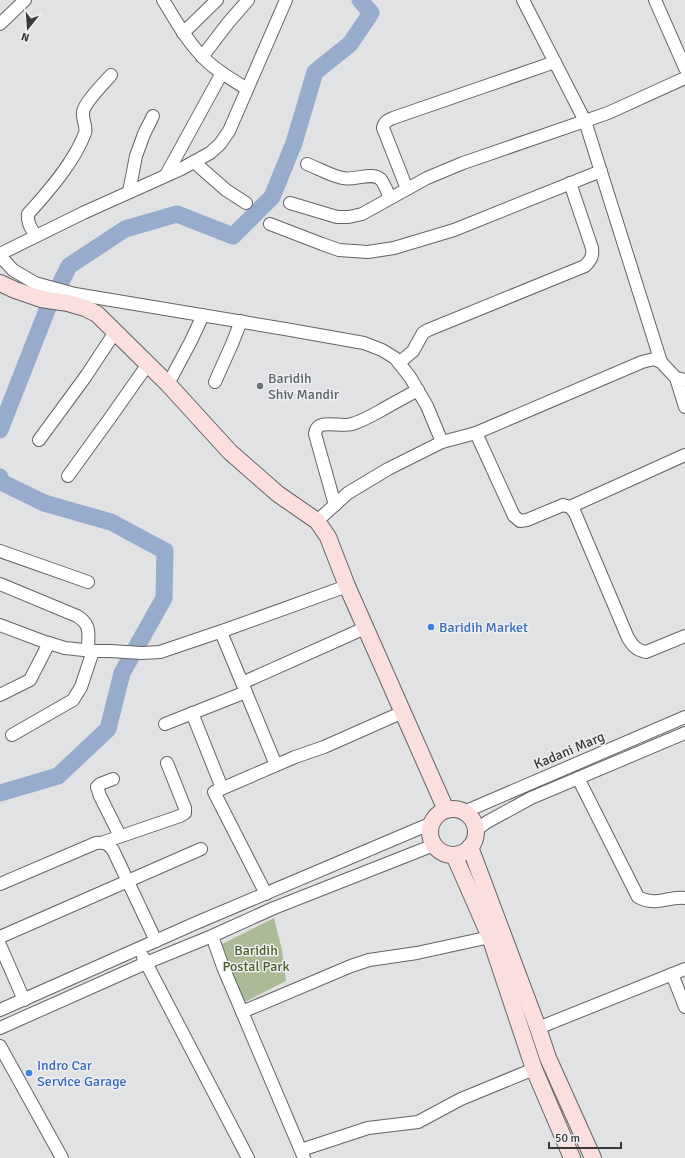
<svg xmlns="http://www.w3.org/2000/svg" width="685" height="1158" viewBox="0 0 685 1158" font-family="Signika,sans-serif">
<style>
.green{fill:#abbb97}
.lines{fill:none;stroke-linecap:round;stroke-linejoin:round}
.river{stroke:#97abcc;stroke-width:17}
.street-casing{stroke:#636364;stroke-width:14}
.secondary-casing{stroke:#636364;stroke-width:18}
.street{stroke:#fff;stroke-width:12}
.secondary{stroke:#fbdfdf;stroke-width:16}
.worship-dot{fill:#6b7280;stroke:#efeff1;stroke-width:1.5}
.shop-dot{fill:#3f7fe0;stroke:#efeff1;stroke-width:1.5}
.labels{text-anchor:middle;stroke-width:3;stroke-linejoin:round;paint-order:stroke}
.worship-label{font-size:14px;fill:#5b616d;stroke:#efeff1;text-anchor:start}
.shop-label{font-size:14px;fill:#366cbe;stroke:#efeff1;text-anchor:start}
.street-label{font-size:14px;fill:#39393a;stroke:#efeff1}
.park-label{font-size:14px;fill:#4b602a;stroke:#efeff1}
</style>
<rect width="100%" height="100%" fill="#e1e2e3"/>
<!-- green -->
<path class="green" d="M274,918L282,950L286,981L243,1003L222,944Z"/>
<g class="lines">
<!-- river -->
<g class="river">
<path d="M0,430L47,310L69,266L125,229L177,214L233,236L272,197L294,143L315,72L350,44L371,13L360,0"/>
<path d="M0,477L1,482L44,503L111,522L165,551L164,598L122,673L108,729L58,776L0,793"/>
</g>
<!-- street casing -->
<g class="street-casing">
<g id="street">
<path d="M163,0C175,19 186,40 202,56C214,70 232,79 247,89"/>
<path d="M523,0L585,121L661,362"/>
<path d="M655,0L685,68"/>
<path d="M0,24L25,0"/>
<path d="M183,33L217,0"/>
<path d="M202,57L228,23L248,0"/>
<path d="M194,162L226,190L246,203"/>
<path d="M307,164C318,168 331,176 343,178C354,181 375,170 382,181C385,186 388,193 390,198"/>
<path d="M166,175L222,73"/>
<path d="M407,189L383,128C384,122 388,120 393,118L555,62"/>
<path d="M129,192L136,156L144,134L153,116"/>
<path d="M290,203L337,217H349L362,214L427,178L463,163L608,113L685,78"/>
<path d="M270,224L322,244L339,250L368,252L394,248L454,230L601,171"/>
<path d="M36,236C31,228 27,223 28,214C48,192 75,161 85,133C87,126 82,120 83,112C84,103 104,83 111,75"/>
<path d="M0,254L83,213L181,169L210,153L220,144L229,131L286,0"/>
<path d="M0,256L13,270L35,283L75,294L285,329L364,343L382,350L395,358L410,377L427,406L442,442"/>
<path d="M399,363L413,351L423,333L428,330L585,266C591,260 593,256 592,248L570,183"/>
<path d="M676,378L685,407"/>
<path d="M215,382L232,344L241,321"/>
<path d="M168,384L191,341L203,315"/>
<path d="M476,433L514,516L520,521L527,520L563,505L570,507L575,513L628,638C633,646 636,650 646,652L685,636"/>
<path d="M39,440L86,376L115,332"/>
<path d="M68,476L110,418L148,364"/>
<path d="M335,505L315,434C317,417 339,428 352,424C362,421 371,416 380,411C392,404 405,397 418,390"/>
<path d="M570,507L685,455"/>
<path d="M317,521L348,493L388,469L442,442L476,433L642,362L654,359L661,362L676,378L685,380"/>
<path d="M0,551L88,582"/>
<path d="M0,584L77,616C92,625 88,634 88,650"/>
<path d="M0,625L45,642L65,648L93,651H110L142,653L160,652L225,630L347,586"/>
<path d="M221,632L276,765"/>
<path d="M242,683L365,628"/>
<path d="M0,695L30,680L49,643"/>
<path d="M192,713L222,788"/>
<path d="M165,724L246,692"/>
<path d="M12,735L73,700L81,687L93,651"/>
<path d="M578,778L638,897C656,907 667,896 685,898"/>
<path d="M113,779L100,784L97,787L100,796L120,836"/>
<path d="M464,812L685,717"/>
<path d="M476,830L487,822L531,798L685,733"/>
<path d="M104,842L180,816L185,813V808L167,763"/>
<path d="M0,884L96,843C104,842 107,843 113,850L156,941"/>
<path d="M266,894L214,792L295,757L324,747L403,712"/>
<path d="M212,936L223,967L304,1158"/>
<path d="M0,937L201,849"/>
<path d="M0,945L24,1000"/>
<path d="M143,957L248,1158"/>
<path d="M672,974L685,1007"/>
<path d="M0,1010L196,923L432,823"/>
<path d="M242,1012L351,966L369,960L417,953L490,937"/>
<path d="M0,1028L146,963L212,936L274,908L434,845"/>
<path d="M538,1028L685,969"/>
<path d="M0,1046L62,1158"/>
<path d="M301,1150L368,1128L418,1122L461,1099L534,1069"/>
</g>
</g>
<!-- secondary casing -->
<g class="secondary-casing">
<g id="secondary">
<path d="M0,283L15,290L41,299L68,303L85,308L97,314L168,384L230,452L278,494L317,521L328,537L347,586L446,810"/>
<circle cx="453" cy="832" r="23"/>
<path d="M470,847L538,1028L548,1058L593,1158"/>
<path d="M454,855L490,937L534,1069L572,1158"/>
</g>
</g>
<!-- street -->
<use href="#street" class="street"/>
<!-- secondary -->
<use href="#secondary" class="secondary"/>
</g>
<!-- markers -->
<circle class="worship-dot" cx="260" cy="386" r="4"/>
<g class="shop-dot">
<circle cx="431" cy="627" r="4"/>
<circle cx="29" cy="1073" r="4"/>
</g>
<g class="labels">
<!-- worship labels -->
<g class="worship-label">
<text x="268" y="383">Baridih<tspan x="268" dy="16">Shiv Mandir</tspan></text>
</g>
<!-- shop labels -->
<g class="shop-label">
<text x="439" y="632">Baridih Market</text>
<text x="37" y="1070">Indro Car<tspan x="37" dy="16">Service Garage</tspan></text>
</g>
<!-- street labels -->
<g class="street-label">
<text transform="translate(569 750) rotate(-23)" y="5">Kadani Marg</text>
</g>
<!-- park labels -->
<g class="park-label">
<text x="256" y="955">Baridih<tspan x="256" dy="16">Postal Park</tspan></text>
</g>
</g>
<!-- north arrow -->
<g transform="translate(28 28) rotate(197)" stroke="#efeff1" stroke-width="3" paint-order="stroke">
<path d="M0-3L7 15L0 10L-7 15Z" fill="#39393a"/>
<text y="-6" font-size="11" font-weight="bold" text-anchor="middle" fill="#39393a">N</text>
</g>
<!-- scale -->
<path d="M549 1142v6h72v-6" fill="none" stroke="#39393a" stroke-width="2"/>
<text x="555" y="1142" font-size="12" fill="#39393a" stroke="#efeff1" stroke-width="3" paint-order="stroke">50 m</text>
</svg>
